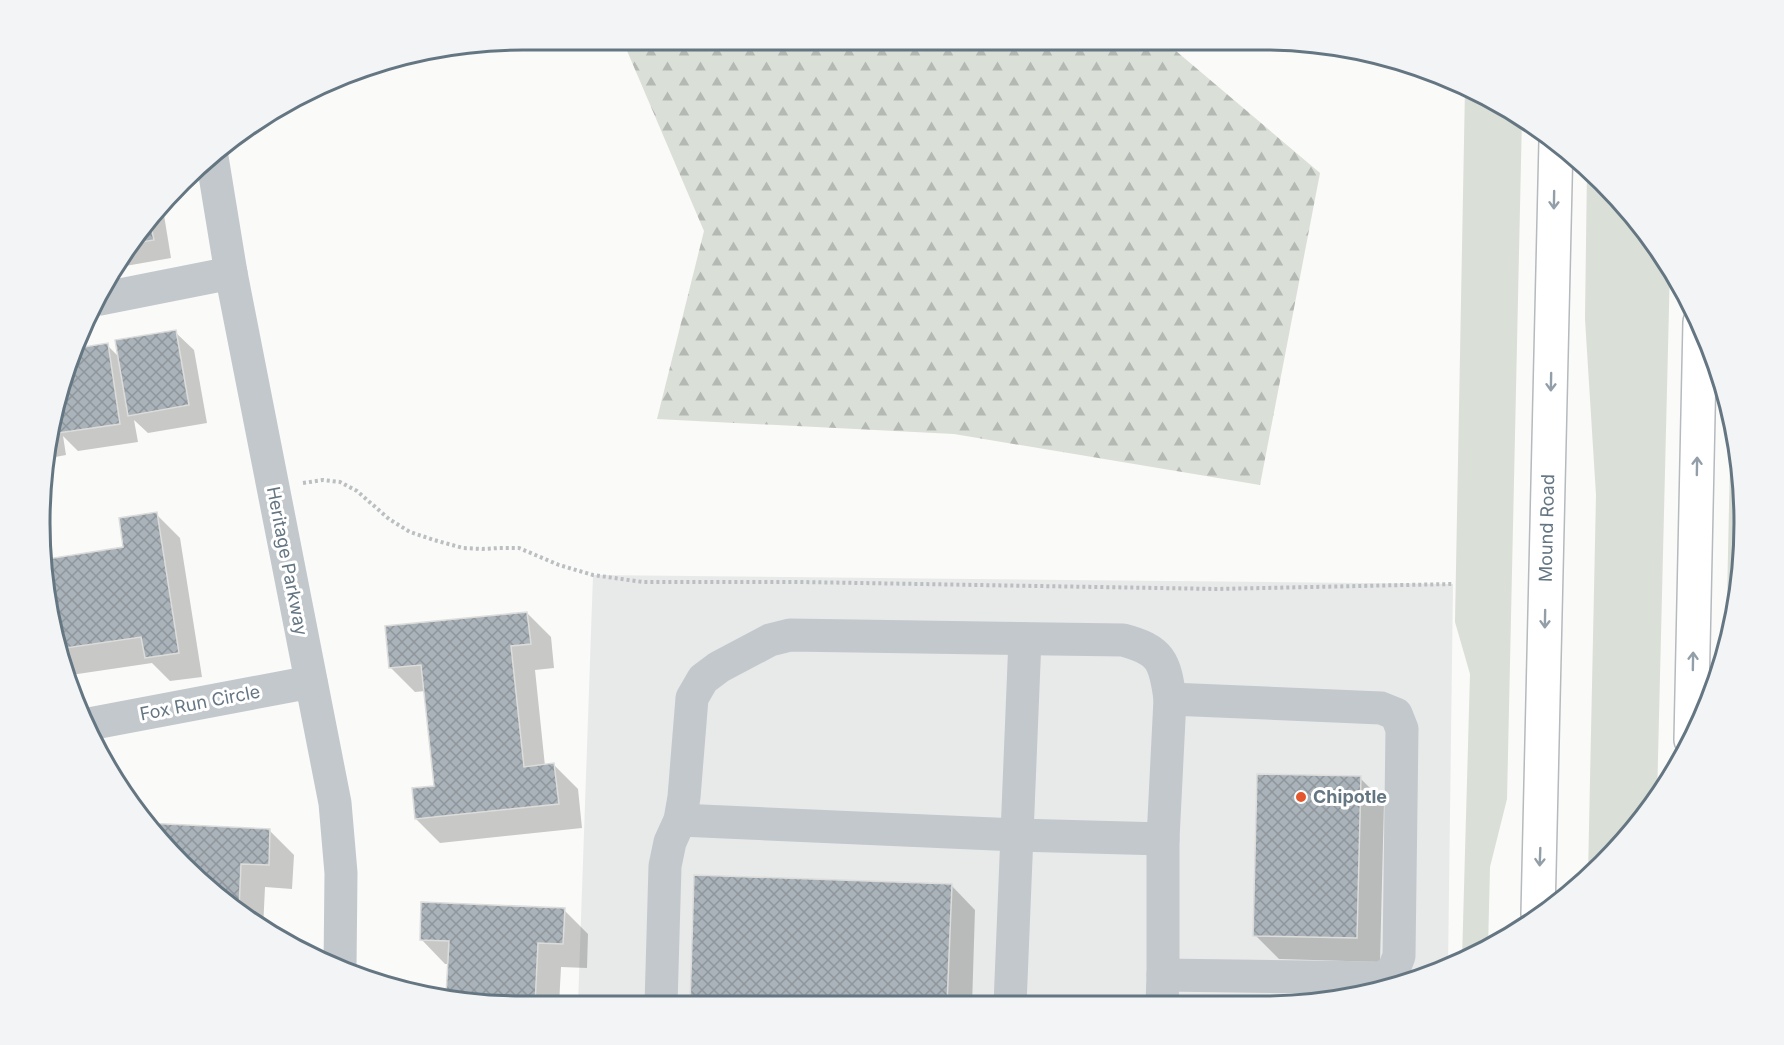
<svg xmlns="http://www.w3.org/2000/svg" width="1784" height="1045" viewBox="0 0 1784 1045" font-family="Inter,sans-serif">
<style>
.built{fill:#e8e9e9}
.grass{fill:#dadfd7}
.forest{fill:url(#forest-firs)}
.shadow{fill:#0003}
.building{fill:url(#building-cross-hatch);stroke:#dcdcda;stroke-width:1.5}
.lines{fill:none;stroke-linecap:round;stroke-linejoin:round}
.major-casing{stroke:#b5babe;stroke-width:36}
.path{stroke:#bbbfc2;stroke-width:4;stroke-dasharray:3 3;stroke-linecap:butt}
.minor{stroke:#c3c8cc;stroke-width:33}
.major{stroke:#fff;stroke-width:33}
.oneway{stroke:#939fa8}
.poi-dot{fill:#e4572e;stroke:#fff;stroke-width:2}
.labels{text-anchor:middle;stroke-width:6;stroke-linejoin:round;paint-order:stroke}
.street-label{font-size:18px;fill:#657683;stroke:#fff}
.poi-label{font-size:18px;font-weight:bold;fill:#657683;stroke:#fff;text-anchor:start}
.rim{fill:none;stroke:#657683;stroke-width:3}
</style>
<defs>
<pattern id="forest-firs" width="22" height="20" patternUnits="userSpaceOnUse" patternTransform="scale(1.5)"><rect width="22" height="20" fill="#dadfd7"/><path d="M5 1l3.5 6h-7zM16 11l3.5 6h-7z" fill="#b4b9b4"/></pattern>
<pattern id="building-cross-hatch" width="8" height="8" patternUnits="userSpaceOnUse" patternTransform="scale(1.5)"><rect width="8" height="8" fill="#aab3b9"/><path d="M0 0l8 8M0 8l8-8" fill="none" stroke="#8e969c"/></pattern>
</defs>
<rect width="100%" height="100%" fill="#fafaf8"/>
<!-- built -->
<path class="built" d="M593,575L1453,584L1448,966L1417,980L1293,1005H578Z"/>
<!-- grass -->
<g class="grass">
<path d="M1465,88L1522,116L1507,799L1490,867L1488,948L1462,960L1470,674L1455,622Z"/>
<path d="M1587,168L1603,180L1663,254L1670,266L1657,799L1603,865L1588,876L1596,495L1585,319Z"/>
<path d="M1731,414L1736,428L1745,523L1736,616L1726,647Z"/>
</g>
<!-- forest -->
<path class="forest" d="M622,39L1163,40L1320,173L1260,485L954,434L657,419L704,231Z"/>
<!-- shadow -->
<g class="shadow">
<path d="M163,209L171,258L114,268L121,254Z"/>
<path d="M175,332L194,350L207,423L148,433L134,420L138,442L78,451L63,436L66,455L50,458L56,397L77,349L107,345L119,357Z"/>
<path d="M156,514L180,538L202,677L170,681L152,663L64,676L41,561L125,549Z"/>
<path d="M527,613L551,637L554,668L535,670L545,766L554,765L578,789L582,828L440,843L416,819L436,787L425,691L415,692L391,668Z"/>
<path d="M1360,778L1384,802L1380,962L1279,959L1255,935Z"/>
<path d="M147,824L270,831L294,855L292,889L265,887L263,929L254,925Z"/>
<path d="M951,885L975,910L972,1005H691Z"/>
<path d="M564,910L588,934L587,968L561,967L559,1005H491L448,996L449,964H445L421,939Z"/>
</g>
<!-- building -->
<g class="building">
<path d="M150,222L154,240L130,244Z"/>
<path d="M176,330L189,405L128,416L115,340Z"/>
<path d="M108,343L120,424L58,433L54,410L56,397L78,348Z"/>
<path d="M157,512L179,653L145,658L141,637L59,649L41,560L123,547L119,518Z"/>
<path d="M527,612L531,644L511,646L524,767L554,763L559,804L415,819L412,788L434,786L421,665L389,668L385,626Z"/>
<path d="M1257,774L1361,776L1357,938L1253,936Z"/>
<path d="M145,823L270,829L269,865L241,864L239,910Z"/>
<path d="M694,875L952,884L947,1005H690Z"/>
<path d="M421,902L565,908L563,944L538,943L535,1005H491L446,996L449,941L420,940Z"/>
</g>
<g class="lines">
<!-- major casing -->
<g class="major-casing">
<g id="major">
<path d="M1691,740L1700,322"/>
<path id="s1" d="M1538,914L1556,141"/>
</g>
</g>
<!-- path -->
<path class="path" d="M303,483L323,480L340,482L357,491L389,519L410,532L434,540L463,548L482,549L499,548H519L559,565L593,575L643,582H800L1217,589L1453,584"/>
<!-- minor -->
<g class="minor">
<path d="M212,157L231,273L335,803L341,873L340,967"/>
<path d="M100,299L231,273"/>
<path d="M89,724L311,682"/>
<path d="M680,820L1017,835L1163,839"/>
<path d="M661,1005L665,866L670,842L680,820L684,797L692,698L703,679L719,667L770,640L790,635L1123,640C1161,650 1165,661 1170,699L1163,839V975"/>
<path d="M1010,1005L1025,639"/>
<path d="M1162,1005L1163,975L1383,978L1394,969L1399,956L1402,729L1396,714L1381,708L1170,699"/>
</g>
<!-- major -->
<use href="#major" class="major"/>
</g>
<!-- one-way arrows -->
<defs><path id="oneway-shaft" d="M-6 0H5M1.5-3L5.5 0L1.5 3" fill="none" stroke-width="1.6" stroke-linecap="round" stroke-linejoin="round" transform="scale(1.5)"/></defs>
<g class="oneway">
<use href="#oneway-shaft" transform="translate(1554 200) rotate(91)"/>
<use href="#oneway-shaft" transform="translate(1551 382) rotate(91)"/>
<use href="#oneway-shaft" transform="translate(1697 466) rotate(-89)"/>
<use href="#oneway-shaft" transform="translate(1545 619) rotate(91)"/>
<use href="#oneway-shaft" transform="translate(1693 661) rotate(-89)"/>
<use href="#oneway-shaft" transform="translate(1540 857) rotate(92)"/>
</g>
<!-- markers -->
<circle class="poi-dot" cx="1301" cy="797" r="6"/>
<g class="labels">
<!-- street labels -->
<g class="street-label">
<text dy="6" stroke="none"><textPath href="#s1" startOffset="386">Mound Road</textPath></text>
<text transform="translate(287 561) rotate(79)" y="6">Heritage Parkway</text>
<text transform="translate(200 703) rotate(-11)" y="6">Fox Run Circle</text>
</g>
<!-- poi labels -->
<g class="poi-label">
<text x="1313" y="803">Chipotle</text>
</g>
</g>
<!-- crop -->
<path d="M0 0H1784V1045H0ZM523 50H1261A473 473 0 0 1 1734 523V523A473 473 0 0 1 1261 996H523A473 473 0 0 1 50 523V523A473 473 0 0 1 523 50Z" fill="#f3f4f5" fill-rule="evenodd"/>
<path class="rim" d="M523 50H1261A473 473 0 0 1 1734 523V523A473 473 0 0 1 1261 996H523A473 473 0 0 1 50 523V523A473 473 0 0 1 523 50Z"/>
</svg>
